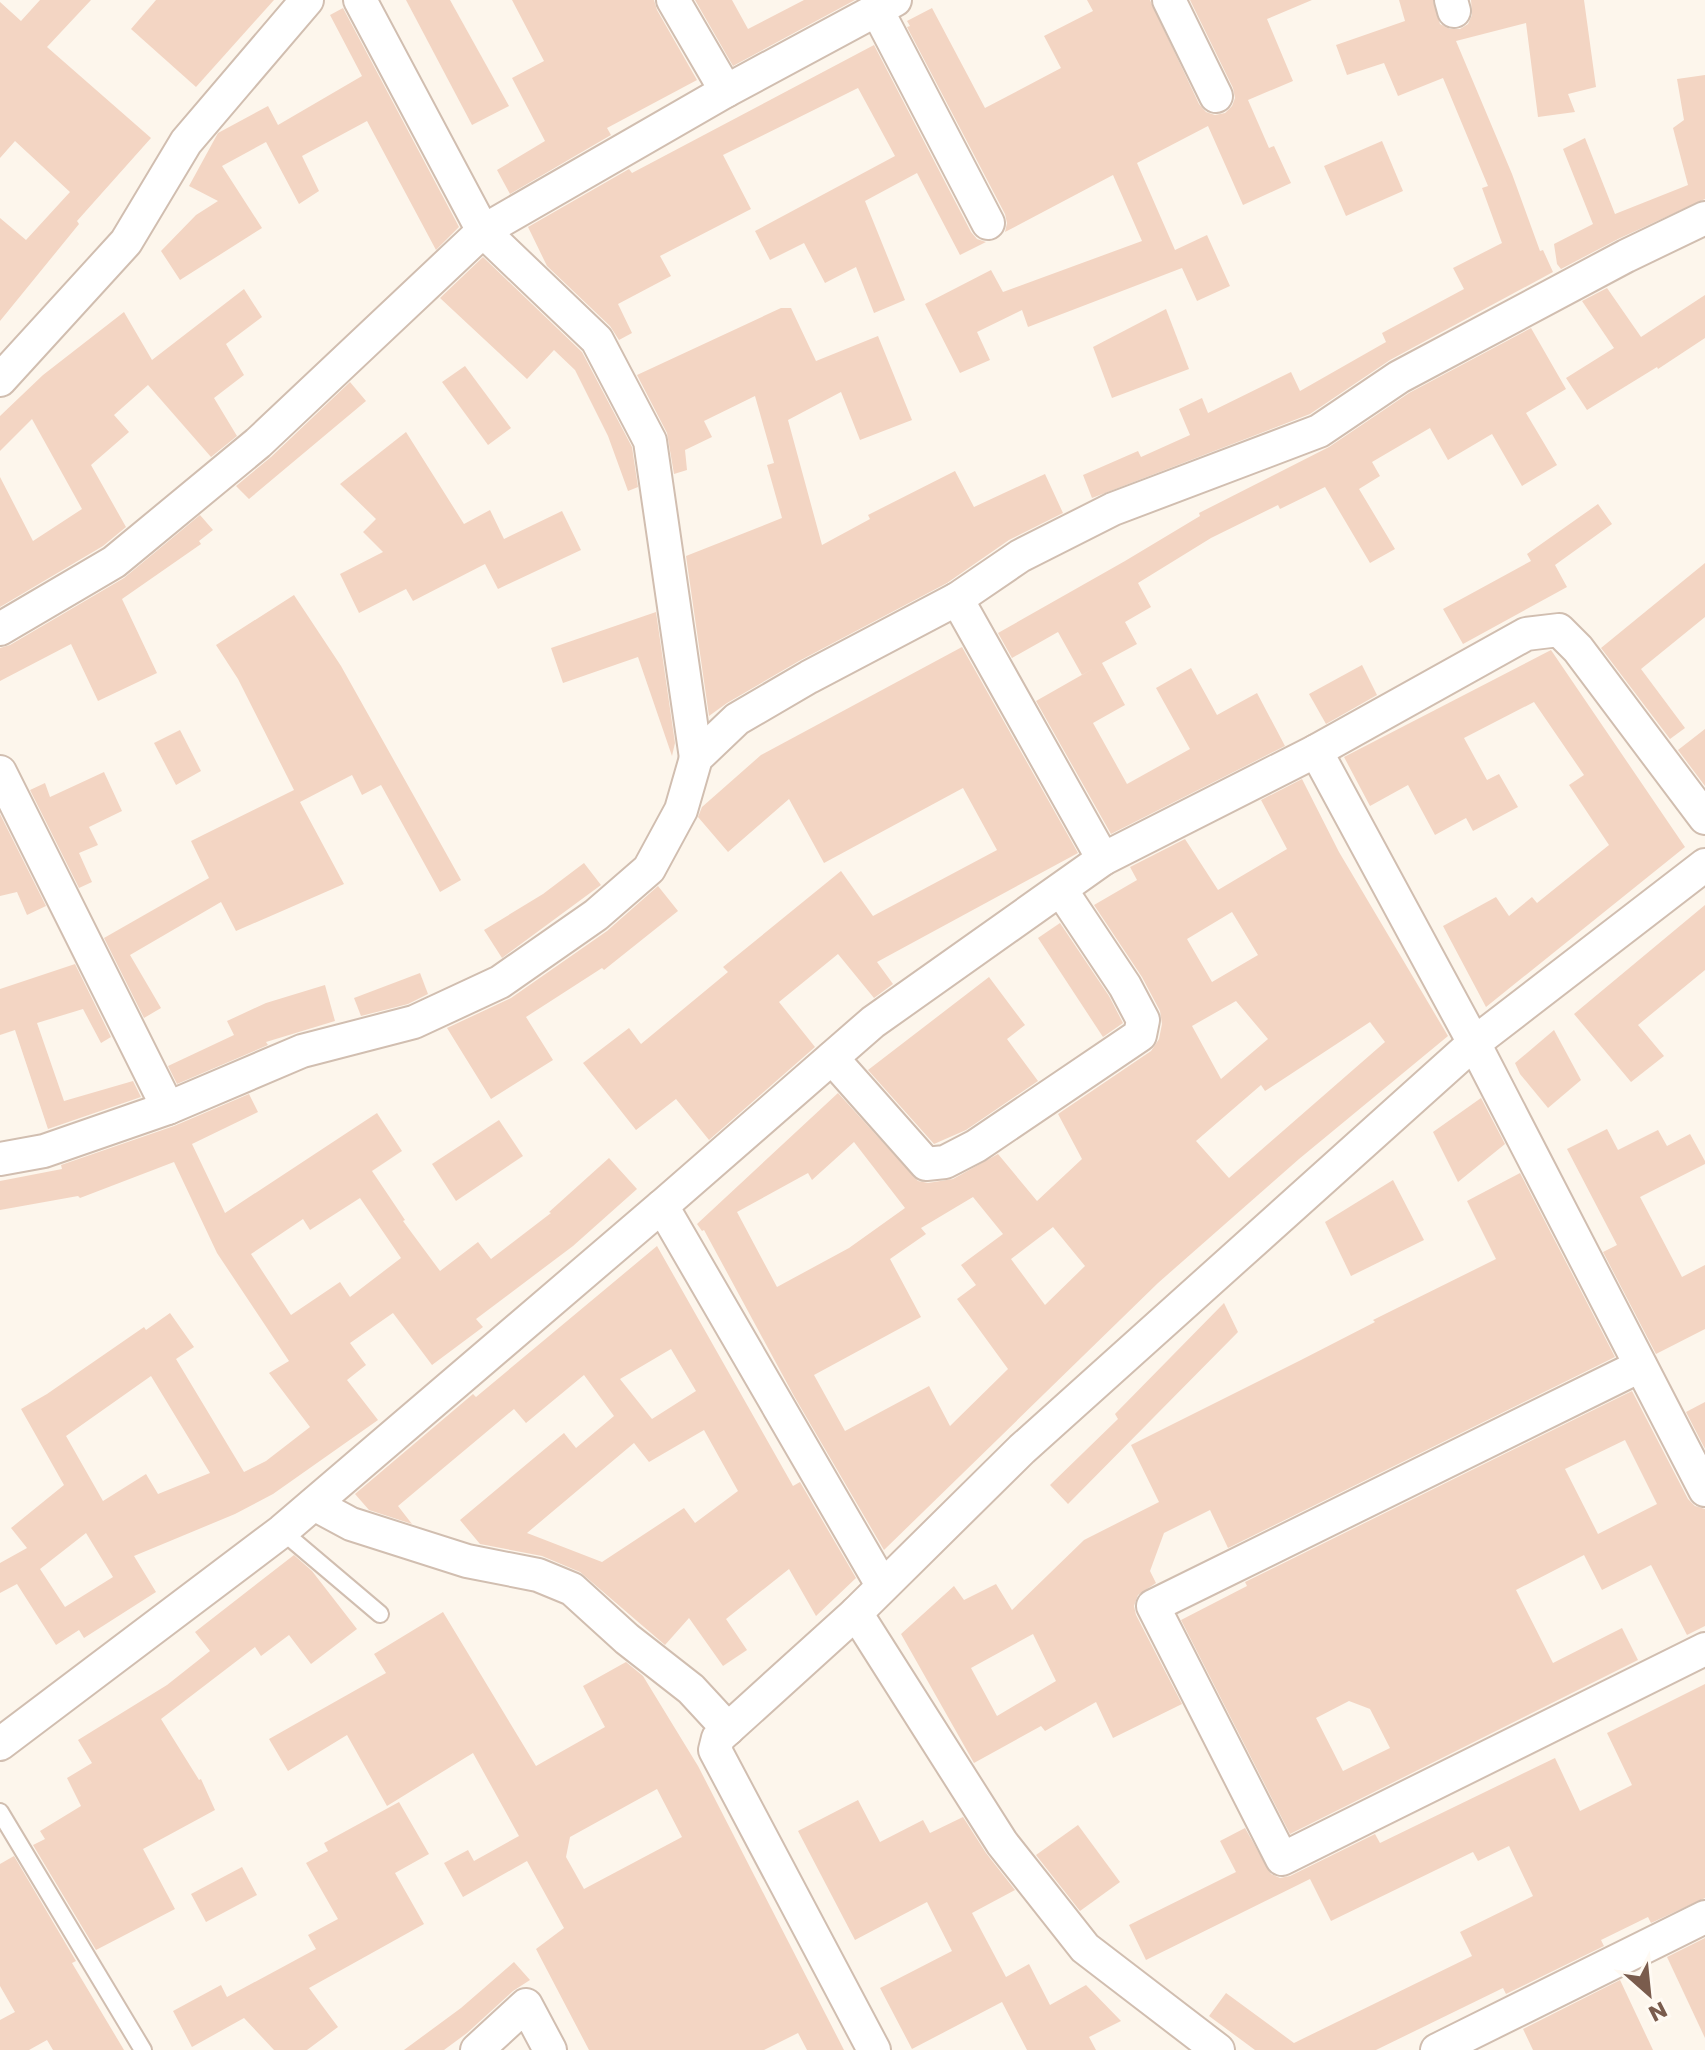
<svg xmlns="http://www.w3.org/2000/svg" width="1705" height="2050" viewBox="0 0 1705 2050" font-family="Poppins,sans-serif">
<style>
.building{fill:#f3d5c3;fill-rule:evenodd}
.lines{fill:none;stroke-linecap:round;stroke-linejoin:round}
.lane-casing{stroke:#d1beb0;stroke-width:20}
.street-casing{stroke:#d1beb0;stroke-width:36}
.lane{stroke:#fff;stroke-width:16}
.street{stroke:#fff;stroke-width:32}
</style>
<rect width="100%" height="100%" fill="#fdf6ec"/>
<!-- building -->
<g class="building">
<path d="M40,0H91L47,47L151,138L77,221L79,224L0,321V218L26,240L70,192L15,141L0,158V2L21,21Z"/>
<path d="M156,0H274L196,87L131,29Z"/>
<path d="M406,0H450L509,106L472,125Z"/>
<path d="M512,0H654L657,10L697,80L607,128L611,135L510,194L497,170L545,141L512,78L544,61Z"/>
<path d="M695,0H732L748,29L804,0H855L733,66Z"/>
<path d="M1087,0H1150L1199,104L1206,112L1215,115L1225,113L1232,106L1235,98L1233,88L1190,0H1312L1267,19L1293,81L1248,100L1269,148L1274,146L1291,183L1243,205L1208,126L1137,163L1175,250L1207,235L1230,286L1197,301L1182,268L1028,327L1022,310L977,332L990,360L960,373L925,304L991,270L1003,292L1142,241L1113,175L1005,232L1007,223L1005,214L907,27L910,26L907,21L932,8L985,108L1061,68L1044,36L1093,11Z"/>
<path d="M1399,0H1433L1440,24L1450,29H1460L1468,24L1472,15L1471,0H1584L1596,87L1568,94L1575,112L1538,117L1526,23L1456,41L1512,174L1540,251L1543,250L1553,272L1390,360L1310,414L1092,498L1083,475L1138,451L1141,457L1190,435L1179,409L1202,398L1208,413L1291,372L1300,391L1386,342L1382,333L1464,289L1453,268L1502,243L1482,188L1488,186L1443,78L1398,96L1384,63L1347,75L1336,45L1405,21Z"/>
<path d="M343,8L459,227L436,250L367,121L302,156L319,191L299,204L266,142L222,166L262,228L180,280L161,251L196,215L218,201L189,186L218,133L268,106L278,125L362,76L330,15Z"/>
<path d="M874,45L971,232L977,239L986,242L960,255L917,173L865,201L905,300L874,313L856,267L825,283L804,243L770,260L755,231L895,156L858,88L723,155L751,209L660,256L671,276L618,304L632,333L619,340L610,326L547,266L528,227L629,169L632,173Z"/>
<path d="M1705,75V199L1618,239L1561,269L1557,264L1554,244L1593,224L1563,149L1585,138L1615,214L1688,185L1673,128L1684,120L1677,79Z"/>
<path d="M1382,141L1403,191L1346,216L1324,166Z"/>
<path d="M483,257L582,352L632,447L638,487L628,491L608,436L575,370L554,350L527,379L440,298Z"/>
<path d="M1607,288L1641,337L1705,295V338L1658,369L1657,367L1587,410L1566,378L1614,348L1582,301Z"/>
<path d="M244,289L262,317L226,344L244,375L214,398L237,436L211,457L148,385L114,415L129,432L91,465L126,527L103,546L0,607V477L33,541L82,509L32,419L0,451V416L43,375L124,312L152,360Z"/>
<path d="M781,308H791L816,361L878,336L912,420L860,440L841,392L788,420L822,545L870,519L868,515L955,471L974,507L1045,474L1063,513L1009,540L947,583L799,661L727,703L709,716L686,556L782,518L767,465L774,463L755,396L704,421L712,437L685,450L687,470L674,474L667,433L637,375Z"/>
<path d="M1166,309L1189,369L1112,398L1093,347Z"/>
<path d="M1531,328L1566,389L1526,413L1557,465L1522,486L1492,434L1448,460L1430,428L1372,462L1380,476L1359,489L1395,549L1370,563L1325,487L1280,509L1278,505L1211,538L1138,583L1151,607L1125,622L1137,644L1102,663L1125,705L1093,723L1127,784L1190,749L1156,688L1191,668L1217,715L1257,693L1285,746L1111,834L1036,701L1094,668L1082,675L1058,632L1012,658L998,633L1125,561L1200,516L1199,513L1329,447L1409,393Z"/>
<path d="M465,366L511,428L488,445L442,382Z"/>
<path d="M350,382L366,401L249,499L236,486L271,457Z"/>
<path d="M406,432L464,524L490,510L504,539L562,511L581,550L498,589L485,564L413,601L406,589L359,613L340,574L383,552L363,532L376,519L340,484Z"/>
<path d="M1598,504L1612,524L1555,565L1567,587L1463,644L1443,609L1531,561L1527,554Z"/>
<path d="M200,515L213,530L199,541L201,544L122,599L157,673L98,701L71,644L0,681V648L10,645L124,578Z"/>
<path d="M1705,563V617L1641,669L1685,728L1670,739L1601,648Z"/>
<path d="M294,595L341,666L461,880L440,892L381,785L362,795L352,775L300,802L344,884L236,931L221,902L130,955L161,1008L144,1018L104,938L209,878L191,841L294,790L238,679L216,645Z"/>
<path d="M656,612L675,743L672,756L638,657L563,683L551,648Z"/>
<path d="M962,647L1078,853L877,962L893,984L874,998L838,954L779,1002L815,1047L709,1140L676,1099L636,1130L583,1063L629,1028L641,1044L728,972L723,967L841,871L873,916L997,850L963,788L824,863L789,799L728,852L698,817L702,807L761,755Z"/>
<path d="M1551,650L1685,847L1486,1007L1443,926L1496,897L1509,916L1532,897L1537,903L1609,845L1569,785L1584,775L1534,702L1464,738L1487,780L1499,774L1518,807L1473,831L1466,818L1435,835L1408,785L1370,806L1344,757Z"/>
<path d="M1362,665L1377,695L1326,724L1309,694Z"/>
<path d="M1705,729V786L1678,750Z"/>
<path d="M180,730L201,771L176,785L154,743Z"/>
<path d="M104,772L122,811L89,827L98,845L79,853L92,882L79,888L30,790L45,783L50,797Z"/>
<path d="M1302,779L1339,852L1448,1036L1299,1159L1158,1283L884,1550L794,1396L704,1230L702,1231L697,1224L838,1093L918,1181L928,1183L953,1179L998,1154L1037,1201L1082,1159L1058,1114L1151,1051L1159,1039L1162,1024L1160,1011L1142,977L1094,905L1137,880L1130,867L1185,839L1218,890L1287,849L1261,800ZM1232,912L1258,955L1212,982L1187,939ZM1236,1001L1268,1039L1221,1079L1192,1026ZM1370,1022L1385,1042L1229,1178L1196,1141L1261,1085L1265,1091ZM854,1142L905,1208L849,1248L777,1287L737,1212L808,1173L812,1180ZM973,1197L1003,1234L961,1265L976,1285L957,1299L1008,1369L950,1426L929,1386L845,1431L814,1375L921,1317L890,1259L926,1234L921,1228ZM1053,1227L1085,1266L1045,1305L1011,1259Z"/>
<path d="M0,814L46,906L27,915L17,892L0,896Z"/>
<path d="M584,863L601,885L502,958L484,930L543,894Z"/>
<path d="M658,886L678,911L604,970L602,968L526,1017L553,1060L491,1099L447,1028L511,998L607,931Z"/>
<path d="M1705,905V970L1638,1025L1664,1056L1631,1082L1574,1014Z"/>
<path d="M1060,923L1109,996L1123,1023L1103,1037L1038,938Z"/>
<path d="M75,964L111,1037L101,1043L83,1009L37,1023L64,1101L133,1081L141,1097L48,1129L15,1030L0,1035V989Z"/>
<path d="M420,973L428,994L408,1004L361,1016L354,998Z"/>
<path d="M989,977L1025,1025L1007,1039L1038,1081L966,1130L934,1144L868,1070Z"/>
<path d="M325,985L335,1021L266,1042L268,1045L177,1084L168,1066L234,1035L227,1021L266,1003Z"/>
<path d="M1554,1030L1581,1080L1548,1108L1520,1074L1515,1063Z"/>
<path d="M249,1094L258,1112L192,1144L225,1213L377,1113L402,1151L372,1171L405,1220L403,1221L440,1271L478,1242L491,1259L551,1213L549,1212L609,1158L637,1189L573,1246L476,1319L483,1327L432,1365L393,1313L350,1343L366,1365L347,1380L378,1420L273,1494L235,1514L134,1556L156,1592L84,1638L79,1630L56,1645L17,1584L0,1593V1563L27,1548L11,1528L64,1485L21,1409L47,1394L144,1327L146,1330L170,1313L194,1347L176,1359L244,1472L266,1461L310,1427L269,1373L289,1361L217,1253L174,1162L80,1198L78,1196L0,1210V1181L62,1169L61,1165L174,1126ZM360,1198L401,1258L350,1297L340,1282L291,1315L251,1254L303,1219L310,1230ZM151,1376L210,1473L158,1494L146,1474L103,1501L66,1436ZM86,1533L113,1577L65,1607L40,1569Z"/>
<path d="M1481,1098L1505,1144L1458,1182L1433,1132Z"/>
<path d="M499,1120L523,1156L456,1201L432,1164Z"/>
<path d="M1607,1129L1618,1150L1658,1130L1667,1146L1690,1134L1705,1161V1164L1640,1197L1682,1277L1705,1265V1329L1656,1354L1603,1252L1617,1245L1567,1149Z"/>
<path d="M1520,1173L1615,1357L1228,1548L1210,1510L1164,1533L1150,1571L1156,1583L1138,1595L1134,1606L1136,1615L1182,1704L1113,1738L1096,1702L1045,1731L1041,1726L974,1763L901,1634L954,1586L964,1600L996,1584L1012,1610L1084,1540L1159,1502L1131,1445L1301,1360L1375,1322L1373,1320L1496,1259L1467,1201ZM1033,1634L1056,1681L997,1716L971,1668Z"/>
<path d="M1393,1180L1424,1240L1351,1276L1325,1222Z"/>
<path d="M657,1246L793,1486L800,1482L856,1578L816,1616L789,1569L726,1619L747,1650L723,1666L689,1618L665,1645L580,1572L542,1556L480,1544L460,1520L564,1433L576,1448L614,1416L584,1375L526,1423L514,1409L398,1506L412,1524L369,1510L355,1494L473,1394L476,1397ZM671,1349L696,1391L652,1419L620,1379ZM704,1430L738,1491L695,1523L684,1508L602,1562L527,1533L634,1443L649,1462Z"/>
<path d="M1224,1303L1238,1332L1068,1504L1050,1485L1118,1419L1115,1414Z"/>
<path d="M1632,1391L1688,1499L1695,1506L1705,1509V1626L1687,1635L1651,1565L1602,1590L1584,1555L1516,1590L1553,1663L1622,1628L1638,1660L1290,1834L1181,1620L1247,1586L1245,1582ZM1625,1440L1657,1504L1598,1534L1565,1469ZM1349,1701L1370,1709L1390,1748L1343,1771L1316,1718Z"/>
<path d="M1705,1402V1449L1686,1412Z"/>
<path d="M294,1555L312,1571L357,1629L311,1664L289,1635L261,1656L255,1647L161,1719L199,1780L201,1779L215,1810L143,1849L175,1909L96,1950L33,1845L45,1839L40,1831L81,1806L67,1778L92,1763L78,1740L167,1685L210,1651L195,1632Z"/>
<path d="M443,1612L536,1766L605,1727L583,1686L626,1662L643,1676L698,1766L844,2050H807L798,2033L764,2050H589L536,1949L564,1928L527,1861L463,1897L444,1863L468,1850L474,1861L519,1836L473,1753L387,1806L347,1735L288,1771L269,1739L386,1673L374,1654ZM657,1789L682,1837L584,1889L566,1857L570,1837Z"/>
<path d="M1705,1684V1898L1651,1923L1648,1917L1601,1940L1604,1946L1506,1994L1503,1988L1376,2050H1255L1209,2016L1226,1993L1294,2043L1472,1956L1460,1932L1533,1896L1509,1846L1478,1861L1473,1852L1331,1921L1310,1879L1146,1960L1129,1925L1236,1872L1220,1841L1245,1828L1271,1874L1280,1878L1290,1876L1375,1834L1380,1843L1555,1758L1580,1811L1632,1785L1607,1733Z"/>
<path d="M858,1800L880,1842L923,1820L930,1833L963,1817L986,1853L1015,1890L972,1913L1006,1977L1029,1964L1050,2005L1086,1985L1121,2021L1089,2037L1096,2050H1027L1002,2002L912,2049L880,1988L952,1951L927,1902L855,1940L798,1831Z"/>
<path d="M399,1802L429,1854L395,1873L424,1924L309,1988L338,2027L307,2050H274L244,2018L192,2047L173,2011L221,1985L227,1997L316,1949L308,1935L338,1919L306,1863L328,1851L324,1843Z"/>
<path d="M1078,1825L1120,1882L1080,1911L1036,1855Z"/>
<path d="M14,1856L76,1961L72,1963L124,2050H53L47,2040L29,2050H0V2020L15,2012L0,1986V1864Z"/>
<path d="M242,1867L257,1895L206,1922L191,1894Z"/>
<path d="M1705,1938V2038L1667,1957Z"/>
<path d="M514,1962L530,1980L513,1991L467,2033L444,2050H404L461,2008Z"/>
<path d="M1620,1980L1653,2050H1533L1523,2029Z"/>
</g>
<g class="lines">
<!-- lane casing -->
<g class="lane-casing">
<g id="lane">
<path d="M282,1531L380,1614"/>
<path d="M0,1812L143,2050"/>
</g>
</g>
<!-- street casing -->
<g class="street-casing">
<g id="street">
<path d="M360,0L483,231L597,340L650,441L696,758"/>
<path d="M673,0L726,91"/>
<path d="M1169,0L1216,96"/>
<path d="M1451,0L1454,11"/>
<path d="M877,10L988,223"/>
<path d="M0,380L126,242L186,142L307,0"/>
<path d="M957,599L1103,859L1316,751L1474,1043L1705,1490"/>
<path d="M0,629L114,562L258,443L483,231L726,91L895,0"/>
<path d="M1316,751L1526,634L1559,630L1578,649L1705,818"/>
<path d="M0,772L168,1108"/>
<path d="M832,1058L926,1164L945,1162L976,1146L1140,1035L1143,1020L1125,986L1061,890"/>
<path d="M0,1159L44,1151L168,1108L302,1051L414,1022L500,982L596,915L649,869L681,810L696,758L737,719L809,677L957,599L1020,556L1113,509L1319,431L1399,377L1626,256L1705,218"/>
<path d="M1640,1366L1153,1606L1282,1859L1705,1649"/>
<path d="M314,1504L351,1524L467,1561L538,1575L572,1589L627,1639L691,1689L728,1729"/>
<path d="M882,1585L662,1206L873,1022L1103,859"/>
<path d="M856,1613L1002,1843L1085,1948L1218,2050"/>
<path d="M0,1744L282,1531L662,1206"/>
<path d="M477,2050L526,2005L550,2050"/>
<path d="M874,2050L715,1750L718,1738L856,1613L1022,1449L1474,1043L1705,865"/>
<path d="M1437,2050L1705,1917"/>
</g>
</g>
<!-- lane -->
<use href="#lane" class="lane"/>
<!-- street -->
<use href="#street" class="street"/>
</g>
<!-- north arrow -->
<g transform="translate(1649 1994) rotate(153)" stroke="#fffaf3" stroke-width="6" paint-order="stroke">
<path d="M0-6L14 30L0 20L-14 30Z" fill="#7a5c4d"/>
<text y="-12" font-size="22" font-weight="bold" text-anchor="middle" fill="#7a5c4d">N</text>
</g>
</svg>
